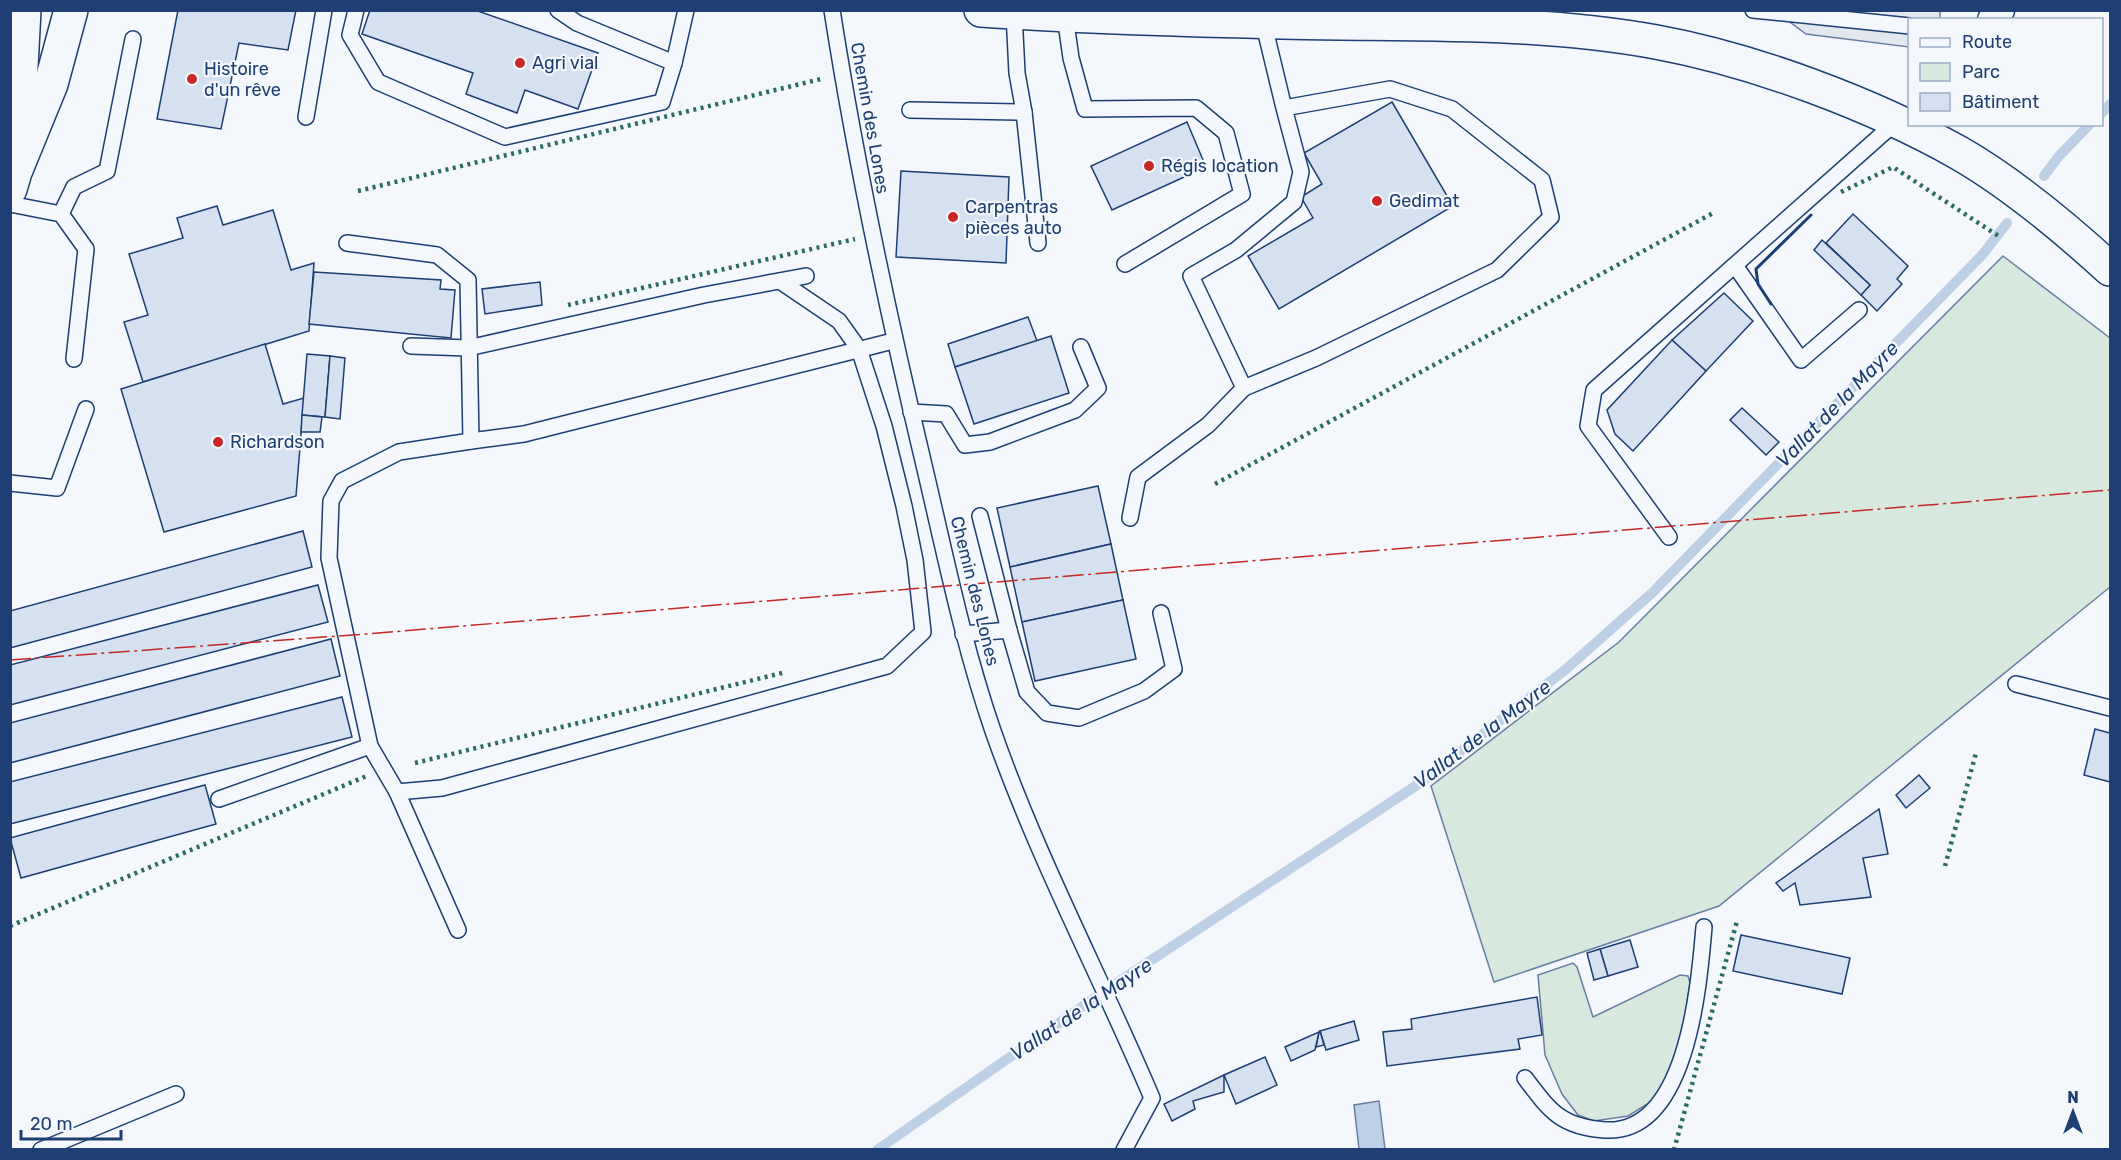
<svg xmlns="http://www.w3.org/2000/svg" width="2121" height="1160" viewBox="0 0 2121 1160" font-family="Rubik,sans-serif">
<style>
.green{fill:#d7e8df;stroke:#687fa3;stroke-width:1.5}
.parking{fill:#e3e8f0;stroke:#687fa3;stroke-width:1.5}
.water{fill:#bed0e5;stroke:#687fa3;stroke-width:1.5}
.lines{fill:none;stroke-linecap:round;stroke-linejoin:round}
.stream{stroke:#bed0e5;stroke-width:10}
.building{fill:#d5e0f0;stroke:#1d3f73;stroke-width:1.5}
.service-casing{stroke:#1d3f73;stroke-width:18}
.minor-casing{stroke:#1d3f73;stroke-width:33}
.secondary-casing{stroke:#1d3f73;stroke-width:36}
.primary-casing{stroke:#1d3f73;stroke-width:36}
.service{stroke:#f4f7fb;stroke-width:15}
.minor{stroke:#f4f7fb;stroke-width:30}
.secondary{stroke:#f4f7fb;stroke-width:33}
.primary{stroke:#f4f7fb;stroke-width:33}
.hedge{stroke:#2c6c60;stroke-width:4.5;stroke-dasharray:3 4.5;stroke-linecap:butt}
.wall{stroke:#1d3f73;stroke-width:3}
.power{stroke:#c62828;stroke-width:1.5;stroke-dasharray:21 4.5 3 4.5;stroke-linecap:butt}
.poi-dot{fill:#c62828;stroke:#f4f7fb;stroke-width:2}
.labels{text-anchor:middle;stroke-width:4.5;stroke-linejoin:round;paint-order:stroke}
.poi-label{font-size:18px;fill:#1d3f73;stroke:#f4f7fb;text-anchor:start}
.street-label{font-size:18px;fill:#1d3f73;stroke:#f4f7fb}
.water-label{font-size:20px;font-style:italic;fill:#1d3f73;stroke:#f4f7fb}
</style>
<rect width="100%" height="100%" fill="#f4f7fb"/>
<!-- green -->
<g class="green">
<path d="M2003,256L2110,338V587L1719,906L1494,982L1431,786L1619,642Z"/>
<path d="M1573,963L1577,967L1593,1017L1680,975L1688,976L1690,983L1681,1041L1673,1069L1657,1098L1628,1116L1594,1121L1578,1115L1562,1094L1545,1055L1538,975Z"/>
</g>
<!-- parking -->
<path class="parking" d="M1775,11H1940V19L1910,20L1909,47L1806,34Z"/>
<!-- water -->
<path class="water" d="M1379,1101L1385,1149H1359L1354,1105Z"/>
<g class="lines">
<!-- stream -->
<g class="stream">
<path d="M2102,113L2110,104"/>
<path d="M2044,176L2059,156L2090,124"/>
<path d="M877,1150L1103,992L1420,783L1565,670L1652,593L1983,254L2007,223"/>
</g>
</g>
<!-- building -->
<g class="building">
<path d="M178,10H296L288,50L239,43L221,129L157,119Z"/>
<path d="M370,10H475L598,53L578,109L525,90L517,113L466,94L473,73L362,34Z"/>
<path d="M1392,102L1453,206L1279,309L1248,256L1313,218L1301,197L1322,184L1304,153Z"/>
<path d="M1187,122L1206,167L1112,210L1091,166Z"/>
<path d="M901,171L1009,177L1006,263L896,257Z"/>
<path d="M217,206L223,225L273,210L291,270L314,263L309,331L143,382L124,322L148,315L129,254L183,238L177,218Z"/>
<path d="M1853,214L1908,266L1897,279L1902,284L1877,311L1861,295L1870,285L1826,243Z"/>
<path d="M1822,240L1870,285L1861,295L1814,250Z"/>
<path d="M314,272L441,280L440,289L455,290L451,338L309,324Z"/>
<path d="M540,282L542,305L485,314L482,289Z"/>
<path d="M1724,293L1753,321L1706,371L1672,340Z"/>
<path d="M1028,317L1037,341L955,367L948,344Z"/>
<path d="M1051,336L1069,393L974,424L955,367Z"/>
<path d="M1672,340L1706,371L1633,451L1615,434L1607,410Z"/>
<path d="M265,344L283,404L304,398L296,496L164,532L121,389Z"/>
<path d="M307,354L330,356L325,417L302,415Z"/>
<path d="M330,356L345,358L340,419L325,417Z"/>
<path d="M1742,408L1779,442L1766,455L1730,420Z"/>
<path d="M302,415L322,417L320,432H301Z"/>
<path d="M1098,486L1111,544L1010,567L997,508Z"/>
<path d="M303,531L312,567L10,648V611Z"/>
<path d="M1111,544L1123,600L1022,622L1010,567Z"/>
<path d="M318,585L328,622L10,705V665Z"/>
<path d="M1123,600L1136,659L1035,681L1022,622Z"/>
<path d="M331,639L340,676L10,763V723Z"/>
<path d="M342,697L352,737L10,824V782Z"/>
<path d="M2095,729L2110,733V782L2084,775Z"/>
<path d="M1919,775L1930,788L1906,808L1896,795Z"/>
<path d="M205,785L216,824L21,878L10,838Z"/>
<path d="M1879,809L1888,854L1863,858L1871,897L1800,905L1795,883L1783,891L1776,883Z"/>
<path d="M1741,935L1850,958L1842,994L1733,971Z"/>
<path d="M1630,940L1638,967L1608,976L1600,949Z"/>
<path d="M1600,949L1608,976L1594,980L1587,953Z"/>
<path d="M1537,997L1542,1035L1518,1039L1520,1049L1387,1066L1383,1032L1412,1029L1411,1019Z"/>
<path d="M1354,1021L1359,1040L1326,1050L1320,1031Z"/>
<path d="M1320,1031L1324,1045L1316,1047L1319,1032Z"/>
<path d="M1319,1032L1315,1050L1291,1061L1285,1047Z"/>
<path d="M1265,1057L1277,1085L1236,1104L1224,1075Z"/>
<path d="M1224,1075V1092L1193,1101L1195,1109L1172,1121L1164,1104Z"/>
</g>
<g class="lines">
<!-- service casing -->
<g class="service-casing">
<g id="service">
<path d="M356,10L350,35L378,82L505,137L662,102L674,63L686,10"/>
<path d="M558,10L577,23L674,63"/>
<path d="M832,10C856,164 888,314 924,465C945,554 963,644 993,731C1037,857 1100,975 1152,1098L1124,1150"/>
<path d="M1753,10L1910,26"/>
<path d="M1065,16L1071,58L1085,109L1196,108L1226,133L1242,194L1125,264"/>
<path d="M1263,21L1284,108L1390,89L1452,109L1542,180L1551,217L1497,270L1316,358L1244,388L1191,276L1236,250L1294,202L1301,172L1284,108"/>
<path d="M910,110L1024,112L1017,73L1014,13"/>
<path d="M1024,112L1038,243"/>
<path d="M306,117L324,10"/>
<path d="M10,204L61,214L86,249L74,359"/>
<path d="M61,214L74,187L107,171L133,39"/>
<path d="M347,243L437,255L468,280L471,441L399,452L342,481L331,501L329,558L370,746L397,792L458,930"/>
<path d="M1736,267L1801,360L1859,310"/>
<path d="M411,346L468,348L704,295L806,276"/>
<path d="M911,412L946,414L965,445L990,442L1075,410L1098,388L1081,347"/>
<path d="M471,441L524,434L893,341"/>
<path d="M10,483L57,488L86,409"/>
<path d="M980,516L1009,630"/>
<path d="M1130,518L1138,477L1208,425L1244,388"/>
<path d="M1669,537L1588,426L1594,390L1896,122"/>
<path d="M963,634L1009,630L1027,692L1047,713L1079,718L1144,691L1174,669L1161,613"/>
<path d="M2016,684L2110,708"/>
<path d="M397,792L442,788L887,666L923,632L915,560L904,506L884,426L859,349L839,321L780,281"/>
<path d="M219,799L370,746"/>
<path d="M1525,1078C1550,1111 1561,1127 1605,1130C1688,1135 1699,984 1704,927"/>
<path d="M41,1150L176,1094"/>
</g>
</g>
<!-- minor casing -->
<g class="minor-casing">
<path id="minor" d="M1993,20L1999,10"/>
</g>
<!-- secondary casing -->
<g class="secondary-casing">
<path id="secondary" d="M981,10C1101,18 1221,21 1340,23C1446,24 1552,23 1656,42C1754,60 1872,104 1959,153C2013,184 2064,227 2110,269"/>
</g>
<!-- primary casing -->
<g class="primary-casing">
<g id="primary">
<path d="M17,143L24,10"/>
<path d="M10,189L15,172L51,84L71,10"/>
</g>
</g>
<!-- service -->
<use href="#service" class="service"/>
<!-- minor -->
<use href="#minor" class="minor"/>
<!-- secondary -->
<use href="#secondary" class="secondary"/>
<!-- primary -->
<use href="#primary" class="primary"/>
<!-- hedge -->
<g class="hedge">
<path d="M358,191L821,79"/>
<path d="M1841,192L1893,167L2000,237"/>
<path d="M568,305L855,239"/>
<path d="M1215,484L1715,212"/>
<path d="M415,763L786,672"/>
<path d="M1945,866L1976,753"/>
<path d="M10,926L369,775"/>
<path d="M1674,1150L1737,921"/>
</g>
<!-- wall -->
<path class="wall" d="M1771,304L1758,284L1756,269L1811,215"/>
<!-- power -->
<path class="power" d="M10,660L366,634L2110,490"/>
</g>
<!-- markers -->
<g class="poi-dot">
<circle cx="520" cy="63" r="6"/>
<circle cx="192" cy="79" r="6"/>
<circle cx="1149" cy="166" r="6"/>
<circle cx="1377" cy="201" r="6"/>
<circle cx="953" cy="217" r="6"/>
<circle cx="218" cy="442" r="6"/>
</g>
<g class="labels">
<!-- poi labels -->
<g class="poi-label">
<text x="532" y="69">Agri vial</text>
<text x="204" y="75">Histoire<tspan x="204" dy="21">d'un rêve</tspan></text>
<text x="1161" y="172">Régis location</text>
<text x="1389" y="207">Gedimat</text>
<text x="965" y="213">Carpentras<tspan x="965" dy="21">pièces auto</tspan></text>
<text x="230" y="448">Richardson</text>
</g>
<!-- street labels -->
<g class="street-label">
<text transform="translate(870 118) rotate(80)" y="6">Chemin des Lones</text>
<text transform="translate(975 591) rotate(76)" y="6">Chemin des Lones</text>
</g>
<!-- water labels -->
<g class="water-label">
<text transform="translate(1837 404) rotate(-46)" y="7">Vallat de la Mayre</text>
<text transform="translate(1482 734) rotate(-37)" y="7">Vallat de la Mayre</text>
<text transform="translate(1081 1009) rotate(-34)" y="7">Vallat de la Mayre</text>
</g>
</g>
<!-- border -->
<rect width="2121" height="1160" fill="none" stroke="#1d3f73" stroke-width="24"/>
<!-- legend -->
<rect x="1908" y="18" width="195" height="108" fill="#f4f7fb" stroke="#9eadc5" stroke-width="1.5"/>
<rect x="1920" y="38" width="30" height="9" fill="#f4f7fb" stroke="#9eadc5" stroke-width="1.5"/>
<text x="1962" y="48" font-size="18" fill="#1d3f73">Route</text>
<rect x="1920" y="63" width="30" height="18" fill="#d7e8df" stroke="#9eadc5" stroke-width="1.5"/>
<text x="1962" y="78" font-size="18" fill="#1d3f73">Parc</text>
<rect x="1920" y="93" width="30" height="18" fill="#d5e0f0" stroke="#9eadc5" stroke-width="1.5"/>
<text x="1962" y="108" font-size="18" fill="#1d3f73">Bâtiment</text>
<!-- north arrow -->
<g transform="translate(2073 1112)" stroke="#f4f7fb" stroke-width="4.5" paint-order="stroke">
<path d="M0-4.5L10 22L0 15L-10 22Z" fill="#1d3f73"/>
<text y="-9" font-size="16" font-weight="bold" text-anchor="middle" fill="#1d3f73">N</text>
</g>
<!-- scale -->
<path d="M21 1130v9h100v-9" fill="none" stroke="#1d3f73" stroke-width="3"/>
<text x="30" y="1130" font-size="18" fill="#1d3f73" stroke="#f4f7fb" stroke-width="4.5" paint-order="stroke">20 m</text>
</svg>
